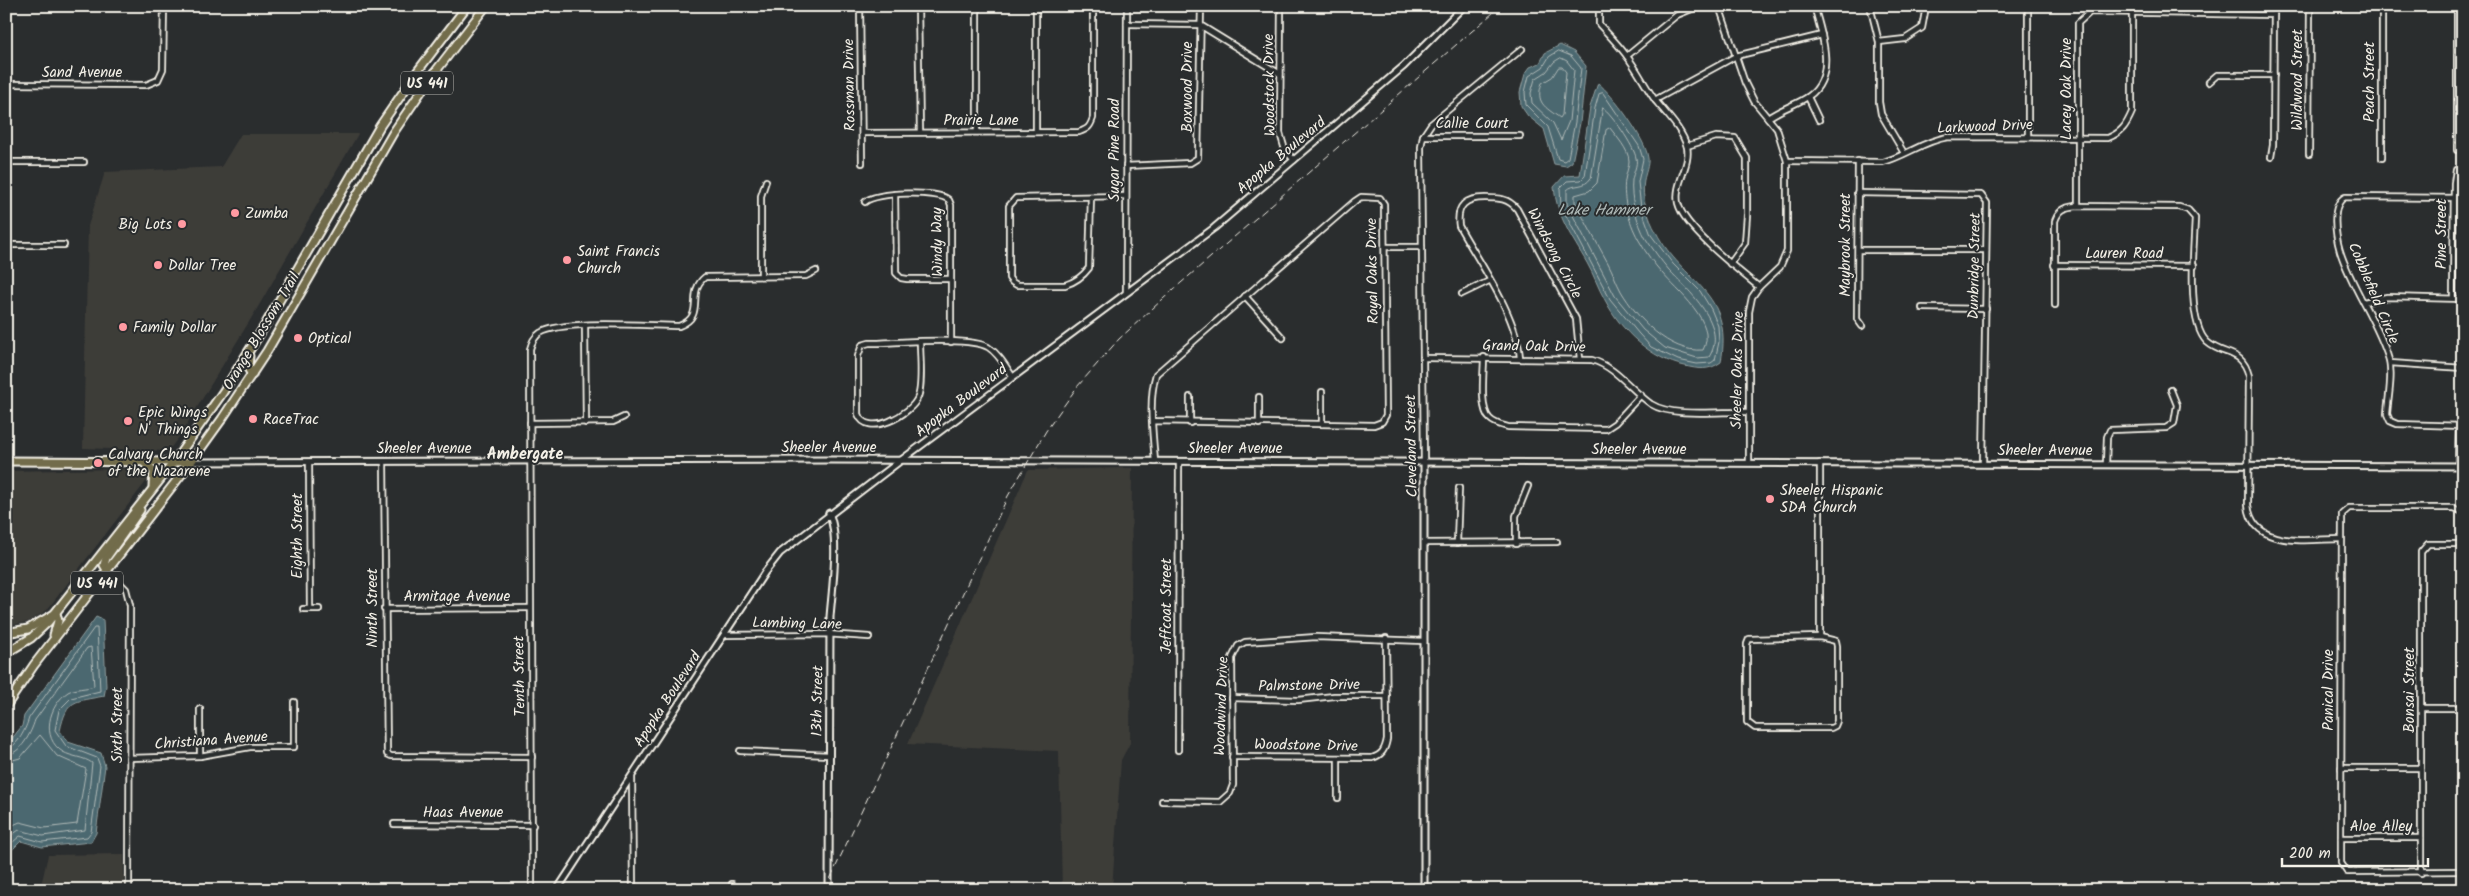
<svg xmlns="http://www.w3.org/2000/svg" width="2469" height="896" viewBox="0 0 2469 896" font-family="Kalam,sans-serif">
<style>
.built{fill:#3e3d39}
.water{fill:#4b676f;stroke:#8f9e9f}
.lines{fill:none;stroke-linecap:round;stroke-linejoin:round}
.shore{stroke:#b0bab8;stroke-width:1}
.minor-casing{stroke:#f4f1e8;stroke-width:8}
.tertiary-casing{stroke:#f4f1e8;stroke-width:9}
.primary-casing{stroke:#f4f1e8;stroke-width:11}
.minor{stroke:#2a2d2e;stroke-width:4.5}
.tertiary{stroke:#2a2d2e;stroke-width:5}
.primary{stroke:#726c4b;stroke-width:7}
.rail{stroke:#f4f1e8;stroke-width:1;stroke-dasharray:8 4;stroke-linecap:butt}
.poi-dot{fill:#ff9aa2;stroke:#2a2d2e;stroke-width:2}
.labels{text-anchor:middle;stroke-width:4;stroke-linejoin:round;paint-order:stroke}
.shield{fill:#2a2d2e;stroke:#b7b6b0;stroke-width:1}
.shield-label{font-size:14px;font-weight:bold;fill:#f4f1e8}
.street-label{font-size:15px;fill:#f4f1e8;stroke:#2a2d2e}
.poi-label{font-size:15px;fill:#f4f1e8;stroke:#2a2d2e;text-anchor:start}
.water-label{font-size:16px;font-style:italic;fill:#b0bab8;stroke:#2a2d2e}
.neighbourhood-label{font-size:16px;font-weight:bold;fill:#f4f1e8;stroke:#2a2d2e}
</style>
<rect width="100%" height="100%" fill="#2a2d2e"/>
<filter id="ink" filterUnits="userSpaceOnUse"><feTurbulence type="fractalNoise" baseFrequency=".02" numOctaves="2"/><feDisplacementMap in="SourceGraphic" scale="10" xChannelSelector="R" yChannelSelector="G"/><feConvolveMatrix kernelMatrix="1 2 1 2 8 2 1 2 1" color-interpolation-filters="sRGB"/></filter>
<g filter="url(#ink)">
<!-- built -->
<g class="built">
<path d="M241,134H358L258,307L179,437L168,451L83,448L88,226L105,172L221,167Z"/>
<path d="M1132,468L1130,743L1121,760L1112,889L1062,890L1059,751L908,744L1028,470Z"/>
<path d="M128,469L142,471L148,479L47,610L28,622L6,626V471Z"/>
<path d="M124,854V890H40L48,855Z"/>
</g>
<!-- water -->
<g class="water">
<path d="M1560,45L1574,52L1586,66L1580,123L1572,162L1566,166L1554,164L1544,129L1528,116L1521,106L1520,92L1525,74L1530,67L1540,63L1545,53Z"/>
<path d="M1598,83C1612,94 1646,139 1648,158C1649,165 1645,174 1644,180C1641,197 1648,218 1656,232C1683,284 1734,290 1721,362C1709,371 1698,369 1685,366C1651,359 1621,331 1605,300C1598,288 1594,275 1587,263C1572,237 1557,217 1554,187L1564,176L1580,175L1590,107Z"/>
<path d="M96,617L103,620L106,686L104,696C75,702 67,698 60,731L68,742L101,753L105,766L96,833L91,842L42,847L21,841L6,856V746L22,726L24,716Z"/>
</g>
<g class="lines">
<!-- shore -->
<g class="shore">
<path d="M1559,51L1571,56L1581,68L1575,122L1568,158L1564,161L1558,159L1548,127L1526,105L1525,92L1529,76L1543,67L1549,57Z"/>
<path d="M1561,58L1567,61L1574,70L1569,121L1561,140L1553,123L1532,103L1531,93L1535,79L1546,72L1554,62Z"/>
<path d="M1559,67H1562L1566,72L1562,115L1560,118C1545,107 1535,103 1542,83L1552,77Z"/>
<path d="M1603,93L1639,146L1643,159L1638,182L1641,208L1651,235L1673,264L1700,291L1711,309L1718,326L1719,342L1715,360L1711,363L1697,364L1678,360L1651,347L1639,334L1610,299L1561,206L1560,188L1567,181L1581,180L1585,176L1595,108L1599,94Z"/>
<path d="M1603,108C1611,112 1635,148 1636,158C1638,165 1633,173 1632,180C1630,198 1637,223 1646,239C1653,249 1661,261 1669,270C1688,290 1729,326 1709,357L1697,358L1665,348L1643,330L1615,296L1567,204V190C1574,183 1584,189 1591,178Z"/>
<path d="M1610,128C1616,136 1629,150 1629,161C1629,167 1626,173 1625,180C1622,199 1630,226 1640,242C1646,253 1654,264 1662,273C1677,291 1718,322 1703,350C1669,353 1637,318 1621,291C1616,282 1613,272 1608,263C1597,243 1586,223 1575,202V195L1589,191L1597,183L1606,130Z"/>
<path d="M6,749C18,747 26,728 29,718L94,628H97L100,691L71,698L59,710L55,730L66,746L97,758L100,766L91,832L87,837L42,842L20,836L6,848"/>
<path d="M6,755C21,754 31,733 35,720L87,648L91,647L94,686C86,689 75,688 68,692C49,705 40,738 63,752C72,757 84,757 92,763L85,830L43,836L19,830L6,839"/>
<path d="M6,762L20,758L40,735L57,756L86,769L77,824L44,828L20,822L6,828"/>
</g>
<!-- minor casing -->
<g class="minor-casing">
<g id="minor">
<path d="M860,6L862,163"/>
<path d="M918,6L920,132"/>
<path d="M977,6V132"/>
<path d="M1036,6V132"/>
<path d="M1281,6L1280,133L1285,150L1294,160"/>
<path d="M1599,6V24C1608,34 1618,44 1626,55C1637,69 1645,86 1655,100C1666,114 1682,129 1687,147C1691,166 1674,183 1678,203C1684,228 1738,270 1759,287"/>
<path d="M1719,6L1745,83L1754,101L1777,129L1787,161V251L1780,267L1759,287L1752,297L1749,312V463"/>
<path d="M1870,6L1879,42V102L1881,114L1904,153"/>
<path d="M2194,6V15"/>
<path d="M2382,6V158"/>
<path d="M1127,24L1200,25L1280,74"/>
<path d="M1879,42L1905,39L1922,28L1925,12L1923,6"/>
<path d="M1627,56L1677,15L1699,6"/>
<path d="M2209,82L2217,75H2274"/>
<path d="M6,84L146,85L158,80L163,69L164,6"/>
<path d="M1808,97L1819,120"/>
<path d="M1655,100L1736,56L1822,35"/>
<path d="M1768,118C1782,108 1796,105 1809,96C1837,76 1822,34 1814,6"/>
<path d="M862,133L1079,132C1088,129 1090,127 1093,118V6"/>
<path d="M1423,136H1520"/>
<path d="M2028,137V6"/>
<path d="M1687,146L1716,137L1735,138L1747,158V215L1745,243L1730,264"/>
<path d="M2457,150V6"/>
<path d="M2309,154L2310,6"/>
<path d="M2271,157L2273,145L2274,6"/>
<path d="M1787,161L1883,162C1906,156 1923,141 1948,137L2108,138C2122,132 2126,126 2132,112V6"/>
<path d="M1858,161L1857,319L1862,326"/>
<path d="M6,162H84"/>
<path d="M1126,166L1190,163L1198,158L1201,6"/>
<path d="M1857,193L1981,195L1987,203L1983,464"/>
<path d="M895,194L896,273L901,278L907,279H950"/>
<path d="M1091,197L1089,268C1083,276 1075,282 1065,285H1017L1012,282L1009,278V206L1016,198L1126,196"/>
<path d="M2463,198L2345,197C2330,205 2336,237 2340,251C2352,289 2378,322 2389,360C2393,376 2388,398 2387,414L2390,421L2397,424L2463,426"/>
<path d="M865,202C875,192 939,190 949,200L951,205V342"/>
<path d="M2078,206V23L2090,12L2274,15"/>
<path d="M6,245H64"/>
<path d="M1385,247H1422"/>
<path d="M1858,250H1986"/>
<path d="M2054,265L2194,266"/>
<path d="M761,276V196L766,181"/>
<path d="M1126,293L1127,6"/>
<path d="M1462,294L1489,281"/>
<path d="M1245,296L1283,338"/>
<path d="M2453,298L2454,183L2456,170"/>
<path d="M2364,302L2387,297L2463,299"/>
<path d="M2055,305V221C2059,209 2066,207 2078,206L2179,207L2188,210L2195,218C2194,247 2186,322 2207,342C2224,357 2242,348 2249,376L2248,505C2253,550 2308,539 2341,539"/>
<path d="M1922,308L1986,309"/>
<path d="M585,326L586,423"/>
<path d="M920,342C920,357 923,384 918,397C912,414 867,439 858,414V356L862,345L869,343C895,343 969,336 988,347C999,354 1006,367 1013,377"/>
<path d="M1484,357C1484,372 1479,410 1490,419C1495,424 1501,425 1508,427L1606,429L1615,423L1641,395"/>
<path d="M1423,358L1592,360C1616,367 1631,390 1651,404C1673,418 1722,411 1748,412"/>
<path d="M1520,358C1517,315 1480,264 1459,226C1456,205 1466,198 1485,198C1499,198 1508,198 1517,209L1576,319L1580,359"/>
<path d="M2390,363L2463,368"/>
<path d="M1322,392V424"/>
<path d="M1190,397V423"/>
<path d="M1153,421L1374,425L1382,422L1386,415L1384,204L1380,198L1361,197L1355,201L1156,374C1148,401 1153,434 1155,462"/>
<path d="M530,423L613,422L624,417"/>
<path d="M1259,424V397"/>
<path d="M309,462L310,609"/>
<path d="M384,462L387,754L391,756L532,757"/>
<path d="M1424,463L1421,147L1423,136L1431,124L1522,49"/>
<path d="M2106,464L2107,437L2110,430L2166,428L2174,423L2177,405L2171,390"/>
<path d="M2458,466L2459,426"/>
<path d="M2463,512L2453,508H2349L2342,514L2341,838V863L2347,872L2463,871"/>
<path d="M1424,543L1557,542"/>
<path d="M1457,543L1459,488"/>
<path d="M1516,544V516L1528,486"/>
<path d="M107,570L126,589L130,605L129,890"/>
<path d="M303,609H319"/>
<path d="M384,609L530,608"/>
<path d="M724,635L826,634L869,637"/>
<path d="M1820,637L1836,641L1837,646V721L1835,726L1831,728H1755L1747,722V644L1749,639Z"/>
<path d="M1820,637V463"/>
<path d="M1232,698L1298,700L1334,696H1387"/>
<path d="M2421,708H2463"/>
<path d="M1178,750L1179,462"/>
<path d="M740,751L829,755"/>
<path d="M200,756V709"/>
<path d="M1232,757L1372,758C1382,755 1385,750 1387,739L1386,638"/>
<path d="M129,758L200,756L250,747H294V702"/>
<path d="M2341,768H2421"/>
<path d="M632,776L633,890"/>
<path d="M1338,798V758"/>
<path d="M1162,801L1220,802L1230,793L1233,785L1232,658L1238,646L1245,642L1316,637L1424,641"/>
<path d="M394,824L533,825"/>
<path d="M2341,838H2421"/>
<path d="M2421,873V552L2428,544H2463"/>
<path d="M732,884V890"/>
<path d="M532,890L530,349C532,342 534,337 540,333C565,319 648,326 679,326C707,316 685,293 705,277L806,276L816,271"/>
</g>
</g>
<!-- tertiary casing -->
<g class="tertiary-casing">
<g id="tertiary">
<path d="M191,462L830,460L2463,466"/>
<path d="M1424,463V890"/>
<path d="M557,890L765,572L780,553L900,461L1214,228L1404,66L1464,6"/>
<path d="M829,890L830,617C832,590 840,537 829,513"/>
</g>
</g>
<!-- primary casing -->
<g class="primary-casing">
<g id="primary">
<path d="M249,356L248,368L252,375"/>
<path d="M6,461L191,462"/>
<path d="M143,462L154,471L153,486"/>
<path d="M107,570L104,565L106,558L140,510"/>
<path d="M6,633L28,629L56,613L58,621L54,635"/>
<path d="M6,653L31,638L48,622L174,462L223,392L264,327L380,126L417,72L467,6"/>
<path d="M6,706L34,665L191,462L222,419L267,351L393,133L429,80L486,6"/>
</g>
</g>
<!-- minor -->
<use href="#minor" class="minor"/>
<!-- tertiary -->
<use href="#tertiary" class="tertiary"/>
<!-- primary -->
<use href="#primary" class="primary"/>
<!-- rail -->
<path class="rail" d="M825,890L1008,496L1046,431L1077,387L1119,339L1174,289L1501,6"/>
</g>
</g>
<!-- markers -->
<g class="poi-dot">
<circle cx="235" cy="213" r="5"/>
<circle cx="182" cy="224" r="5"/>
<circle cx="567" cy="260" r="5"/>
<circle cx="158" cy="265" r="5"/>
<circle cx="123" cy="327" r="5"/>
<circle cx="298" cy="338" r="5"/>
<circle cx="253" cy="419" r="5"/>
<circle cx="128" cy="421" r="5"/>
<circle cx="98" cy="463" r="5"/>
<circle cx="1770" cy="499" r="5"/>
</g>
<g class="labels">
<!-- shield labels -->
<g class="shield">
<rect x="401" y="71.5" width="52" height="23" rx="4"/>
<rect x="71" y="571.5" width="52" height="23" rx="4"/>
</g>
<g class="shield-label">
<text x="427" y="88">US 441</text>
<text x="97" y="588">US 441</text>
</g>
<!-- street labels -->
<g class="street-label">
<text x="82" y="77">Sand Avenue</text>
<text transform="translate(2297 80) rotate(-90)" y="5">Wildwood Street</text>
<text transform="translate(2369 82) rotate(-90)" y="5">Peach Street</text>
<text transform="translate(849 85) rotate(-91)" y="5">Rossman Drive</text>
<text transform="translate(1269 85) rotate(-91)" y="5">Woodstock Drive</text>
<text transform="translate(1187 87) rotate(-90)" y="5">Boxwood Drive</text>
<text transform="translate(2066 89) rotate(-90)" y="5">Lacey Oak Drive</text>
<text x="981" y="125">Prairie Lane</text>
<text x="1472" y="128">Callie Court</text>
<text transform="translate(1985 126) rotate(-2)" y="5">Larkwood Drive</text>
<text transform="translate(1114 150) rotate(-90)" y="5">Sugar Pine Road</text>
<text transform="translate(1281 155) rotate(-40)" y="5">Apopka Boulevard</text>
<text transform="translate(2441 234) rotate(-90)" y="5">Pine Street</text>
<text transform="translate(937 242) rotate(-91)" y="5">Windy Way</text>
<text transform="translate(1845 245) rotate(-90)" y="5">Maybrook Street</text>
<text transform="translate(1555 253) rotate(62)" y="5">Windsong Circle</text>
<text x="2124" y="258">Lauren Road</text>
<text transform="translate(1974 266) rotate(-89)" y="5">Dunbridge Street</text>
<text transform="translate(1372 271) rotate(-91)" y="5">Royal Oaks Drive</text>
<text transform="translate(2374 293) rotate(67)" y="5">Cobblefield Circle</text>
<text transform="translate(261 331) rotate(-59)" y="5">Orange Blossom Trail</text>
<text transform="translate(1534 346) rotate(1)" y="5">Grand Oak Drive</text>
<text transform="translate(1737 370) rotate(-89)" y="5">Sheeler Oaks Drive</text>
<text transform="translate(961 400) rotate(-37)" y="5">Apopka Boulevard</text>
<text transform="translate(1411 446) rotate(-91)" y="5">Cleveland Street</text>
<text x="829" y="452">Sheeler Avenue</text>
<text x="424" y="453">Sheeler Avenue</text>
<text x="1235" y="453">Sheeler Avenue</text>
<text x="1639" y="454">Sheeler Avenue</text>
<text x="2045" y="455">Sheeler Avenue</text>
<text transform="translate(297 536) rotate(-90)" y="5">Eighth Street</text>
<text x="457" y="601">Armitage Avenue</text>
<text transform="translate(1166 606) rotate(-90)" y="5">Jeffcoat Street</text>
<text transform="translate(372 608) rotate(-90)" y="5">Ninth Street</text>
<text transform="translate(797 623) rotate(1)" y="5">Lambing Lane</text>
<text transform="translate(519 676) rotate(-91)" y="5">Tenth Street</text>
<text transform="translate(1309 685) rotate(-1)" y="5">Palmstone Drive</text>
<text transform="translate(2328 690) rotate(-90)" y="5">Panical Drive</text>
<text transform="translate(2409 690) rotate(-90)" y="5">Bonsai Street</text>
<text transform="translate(667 699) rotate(-57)" y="5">Apopka Boulevard</text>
<text transform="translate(817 701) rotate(-89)" y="5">13th Street</text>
<text transform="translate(1221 706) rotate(-88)" y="5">Woodwind Drive</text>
<text transform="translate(117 725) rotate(-90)" y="5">Sixth Street</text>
<text transform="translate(211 740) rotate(-4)" y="5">Christiana Avenue</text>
<text transform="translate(1306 745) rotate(1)" y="5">Woodstone Drive</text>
<text x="463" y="817">Haas Avenue</text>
<text x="2381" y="831">Aloe Alley</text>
</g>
<!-- poi labels -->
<g class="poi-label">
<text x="245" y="218">Zumba</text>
<text x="172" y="229" text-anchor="end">Big Lots</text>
<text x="577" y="256">Saint Francis<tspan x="577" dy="17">Church</tspan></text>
<text x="168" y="270">Dollar Tree</text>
<text x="133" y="332">Family Dollar</text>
<text x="308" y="343">Optical</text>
<text x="138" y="417">Epic Wings<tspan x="138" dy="17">N' Things</tspan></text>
<text x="263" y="424">RaceTrac</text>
<text x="108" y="459">Calvary Church<tspan x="108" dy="17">of the Nazarene</tspan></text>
<text x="1780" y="495">Sheeler Hispanic<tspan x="1780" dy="17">SDA Church</tspan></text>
</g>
<!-- water labels -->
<g class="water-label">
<text x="1604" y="215">Lake Hammer</text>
</g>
<!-- neighbourhood labels -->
<g class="neighbourhood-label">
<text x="525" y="459">Ambergate</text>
</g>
</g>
<!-- margin -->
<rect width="2469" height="896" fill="none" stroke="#2a2d2e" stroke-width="25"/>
<rect x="12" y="12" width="2444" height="871" fill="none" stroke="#f4f1e8" stroke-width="2" filter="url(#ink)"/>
<!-- scale -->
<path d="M2282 858v8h146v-8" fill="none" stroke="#f4f1e8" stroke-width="2.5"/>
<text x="2289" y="858" font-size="15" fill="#f4f1e8" stroke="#2a2d2e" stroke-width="4" paint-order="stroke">200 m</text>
</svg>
